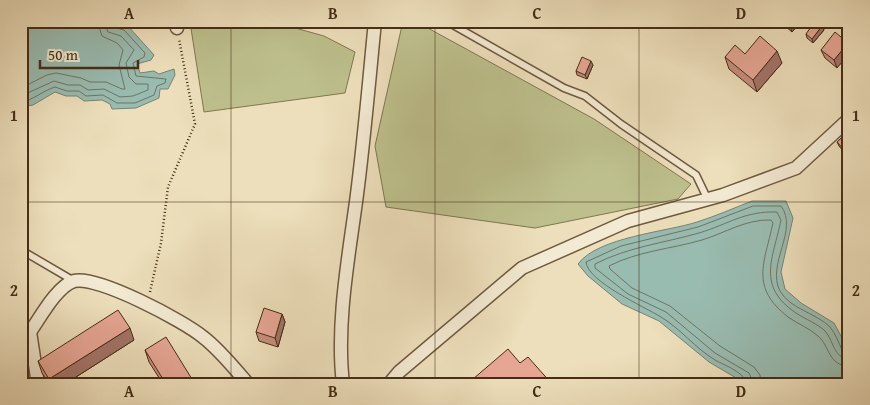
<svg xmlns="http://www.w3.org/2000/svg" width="870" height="405" viewBox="0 0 870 405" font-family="'Gentium Book Plus',serif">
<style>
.green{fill:#bdc08d;stroke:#817651}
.water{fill:#99bcb1;stroke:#778373}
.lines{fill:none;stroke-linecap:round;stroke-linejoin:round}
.shore{stroke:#6f7463;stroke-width:1}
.lane-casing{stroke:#6f5a3e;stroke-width:9}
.street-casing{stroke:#6f5a3e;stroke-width:15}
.path{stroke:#452d15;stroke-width:2.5;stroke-dasharray:1 2.5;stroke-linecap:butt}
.lane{stroke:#f3ead3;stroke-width:6}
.street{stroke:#f3ead3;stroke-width:12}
.wall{fill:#c78f7f;stroke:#452d15}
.shaded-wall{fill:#a27468;stroke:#452d15}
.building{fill:#e7a694;stroke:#452d15}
.grid{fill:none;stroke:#452d15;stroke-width:1;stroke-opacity:0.55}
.neatline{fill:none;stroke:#452d15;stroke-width:2}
.grid-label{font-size:16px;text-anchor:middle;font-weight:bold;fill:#452d15}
</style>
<rect width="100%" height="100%" fill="#eddfbb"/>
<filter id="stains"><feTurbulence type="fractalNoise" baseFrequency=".004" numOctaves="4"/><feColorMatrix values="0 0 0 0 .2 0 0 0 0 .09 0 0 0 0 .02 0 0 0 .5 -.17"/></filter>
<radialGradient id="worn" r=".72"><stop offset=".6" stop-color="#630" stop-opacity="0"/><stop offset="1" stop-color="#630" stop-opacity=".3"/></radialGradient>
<!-- green -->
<g class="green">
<path d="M270,21L324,36L355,52L345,93L204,112L190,22Z"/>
<path d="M403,21H415L594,119L691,184L678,199L535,228L386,207L375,146Z"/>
</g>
<!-- water -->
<g class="water">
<path d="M21,21H98L127,25L154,55L151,60L137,64L140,73L154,71L159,74L174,69L175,75L168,89H160L159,98L136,108L112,109L110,104L102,100L84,101L77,96H66L55,92L33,105L21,107Z"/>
<path d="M752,201H786L793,218L781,272L785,289L801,303L834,323L849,351V384L743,382L709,362L659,321L622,304L588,276L578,264C598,237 666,232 697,222C716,216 734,208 752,201Z"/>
</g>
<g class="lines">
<!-- shore -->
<g class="shore">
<path d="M21,88L47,75L56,73L81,78L90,82H106L122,89H125L119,65L123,50L117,43L102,36L97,21"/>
<path d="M21,96L54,81L68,85H80L88,90L104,89L120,97L133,96L148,90V84H136L129,77L126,63L134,50L121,36L108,32L104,21"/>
<path d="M21,102C34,100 42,91 55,87L67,91H79L86,96L103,95L117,103H135L154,95L157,86L165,83L166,79L136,76L133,63L144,57L145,53L124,30L113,27L111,21"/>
<path d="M747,384C746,373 724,365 715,360C695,348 681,329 661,317C645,307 588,282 586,262L621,246L698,227L753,206H781C799,230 766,264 780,291C790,309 816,313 830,327C835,333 839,343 842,350L849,353"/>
<path d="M754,384L749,373L715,353L666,312L628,294L595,268V264C628,247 664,243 699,233C729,224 744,211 777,212L781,220C773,259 756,286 796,313C805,319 818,324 825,331C834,341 833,358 849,359"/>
<path d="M761,384L760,375L754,367L720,346L670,306L632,288L610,269L609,266C638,251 671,249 702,240C725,233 746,219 771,220L773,223C764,264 750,287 788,317C798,324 809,328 818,336C830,346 828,366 849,366"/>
</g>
<!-- lane casing -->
<g class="lane-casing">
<g id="lane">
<path d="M446,21L564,88L585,96L621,124L696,175L708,200"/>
<path d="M21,250L74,281"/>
</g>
</g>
<!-- street casing -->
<g class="street-casing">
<g id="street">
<path d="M177,28L178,21"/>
<path d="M21,329L30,332L38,384"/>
<path d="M30,332C40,318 57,286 74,281C97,275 184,321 203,337C220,350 234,368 248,384"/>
<path d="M343,384C336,326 348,260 356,202C364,142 369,82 375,21"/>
<path d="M389,384L399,372L522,268L628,221L723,195L796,168L849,119"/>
</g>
</g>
<!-- path -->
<path class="path" d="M150,292L161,243L168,187L195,124L179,39"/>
<!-- lane -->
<use href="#lane" class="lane"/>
<!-- street -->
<use href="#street" class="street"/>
</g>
<!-- wall -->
<g class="wall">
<path d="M779,21H801L792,32Z"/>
<path d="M822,26L824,30L813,43L807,38L806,34Z"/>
<path d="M848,43L837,68L825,58L821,50Z"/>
<path d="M745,54L782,63L757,92L729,69L725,57Z"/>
<path d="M593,65L587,79L577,75L576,71Z"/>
<path d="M849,131V157H848L839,146L837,142Z"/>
<path d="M282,314L285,322L278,347L259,341L256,332Z"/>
<path d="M134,340L65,384H49L42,373L38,361Z"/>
<path d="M145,350L195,384H163L149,362Z"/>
</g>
<!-- shaded-wall -->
<g class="shaded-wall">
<path d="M791,21H801L792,32L789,24Z"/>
<path d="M822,26L824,30L813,43L812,39Z"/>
<path d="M848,43L849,54L837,68L834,60Z"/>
<path d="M777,51L782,63L757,92L753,80Z"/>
<path d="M591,61L593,65L587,79L585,75Z"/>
<path d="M282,314L285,322L278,347L275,338Z"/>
<path d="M130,328L134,340L65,384H51L49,379Z"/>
</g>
<!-- building -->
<g class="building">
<path d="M815,21L822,26L812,39L806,34Z"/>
<path d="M835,32L848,43L834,60L821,50Z"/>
<path d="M760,36L777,51L753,80L725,57L735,45L745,54Z"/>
<path d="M582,57L591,61L585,75L576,71Z"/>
<path d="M849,131V151L847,153L837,142Z"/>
<path d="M264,308L282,314L275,338L256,332Z"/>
<path d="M118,310L130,328L49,379L38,361Z"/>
<path d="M166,337L195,384H166L145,350Z"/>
<path d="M508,349L520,363L528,357L552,384H477L473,379Z"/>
</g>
<!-- grid -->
<path class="grid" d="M231,21V384M435,21V384M639,21V384M21,202H849"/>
<!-- margin -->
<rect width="870" height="405" fill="none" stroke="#eddfbb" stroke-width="55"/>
<!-- scale -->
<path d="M40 60v8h98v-8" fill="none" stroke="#452d15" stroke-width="2.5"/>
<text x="48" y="60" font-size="15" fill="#452d15" stroke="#f3ead3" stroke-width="4" paint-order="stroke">50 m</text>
<rect x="28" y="28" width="814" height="350" class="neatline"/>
<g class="grid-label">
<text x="129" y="19">A</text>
<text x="333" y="19">B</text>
<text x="537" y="19">C</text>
<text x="741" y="19">D</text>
<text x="14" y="121">1</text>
<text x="856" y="121">1</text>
<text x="14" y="296">2</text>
<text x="856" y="296">2</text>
<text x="129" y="397">A</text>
<text x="333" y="397">B</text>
<text x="537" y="397">C</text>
<text x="741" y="397">D</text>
</g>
<rect width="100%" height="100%" filter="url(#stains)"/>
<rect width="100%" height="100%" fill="url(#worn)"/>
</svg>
